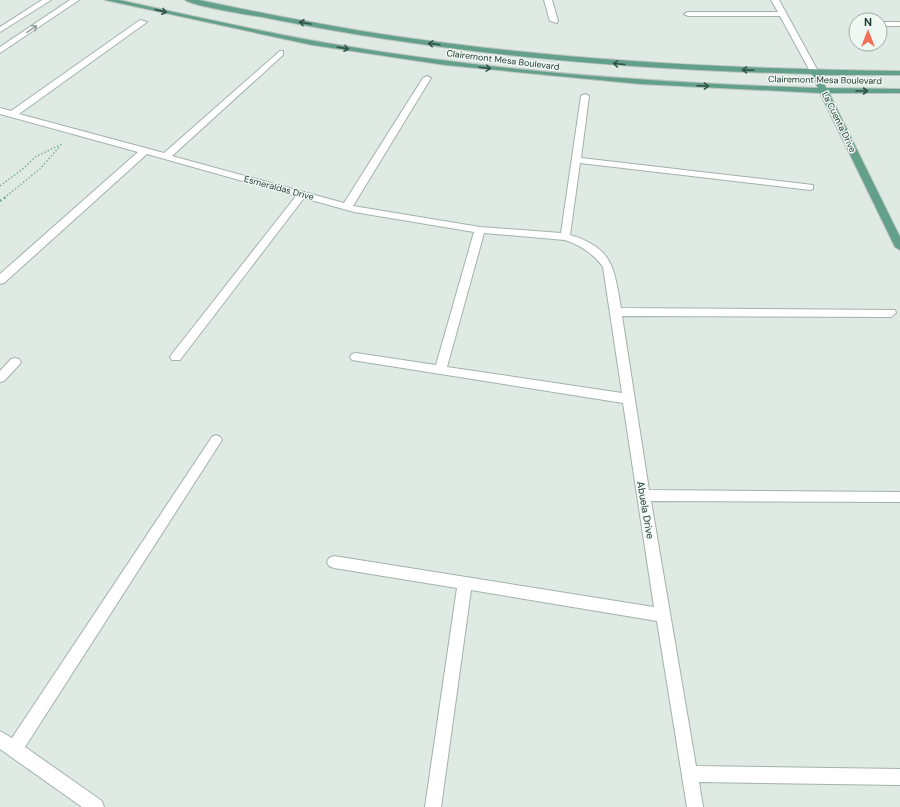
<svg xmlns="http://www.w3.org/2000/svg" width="900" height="807" viewBox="0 0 900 807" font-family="'DM Sans',sans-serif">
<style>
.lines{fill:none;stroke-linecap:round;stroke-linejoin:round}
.minor-casing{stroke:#a2b2ab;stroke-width:2}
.major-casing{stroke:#bcc4c1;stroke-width:2}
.path-far1{stroke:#7fae9b;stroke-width:1.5;stroke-dasharray:1.5 2;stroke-linecap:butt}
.path{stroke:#7fae9b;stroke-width:2.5;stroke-dasharray:2 2.5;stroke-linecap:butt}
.minor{fill:#fff;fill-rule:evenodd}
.major{fill:#63a08b;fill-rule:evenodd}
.oneway{stroke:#315448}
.oneway2{stroke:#909c98}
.labels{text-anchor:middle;stroke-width:3;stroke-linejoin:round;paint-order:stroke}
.far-street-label{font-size:9px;fill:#203a31;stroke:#eff7f2}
.street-label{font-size:10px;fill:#203a31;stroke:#eff7f2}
</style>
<rect width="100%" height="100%" fill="#dfeae4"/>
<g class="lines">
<!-- minor casing -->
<g class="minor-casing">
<g id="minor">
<path d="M42,0H51L0,32V27Z"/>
<path d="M70,0H79L0,53V47Z"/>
<path d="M544,0H552L558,21L557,23L550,21Z"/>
<path d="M771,0H779L819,73L818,75L811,73L780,16H688L684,14L688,12H778Z"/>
<path d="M140,20L147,22L19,114L164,153L280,51H283V55L172,156L344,203L423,78L427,76L431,78L353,206L480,227L561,233L581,96L585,94L589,96L581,158L813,185V189L810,190L580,163L570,235C614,248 614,269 621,308L895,310L896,313L891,317L622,316L649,490L900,492V502L651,501L696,766L900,769V785L699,782L703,807H687L657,621L471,590L441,807H425L457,588L334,568L329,566L327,562L329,558L334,556L654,607L623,403L352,360L350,357L352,354L356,353L436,365L474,232L354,212L304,198L180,360H172L170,357L172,354L296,196L147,154L4,283L0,284V274L138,152L0,114V108L11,111ZM484,233L565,240C580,245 594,254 603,267L622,393L447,367Z"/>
<rect x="884" y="22" width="16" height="4"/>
<path d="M15,358L19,359L21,362L19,365L4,381L0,382V371L11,359Z"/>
<path d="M216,435L220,437L222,440L220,443L25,747L102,801L104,807H82L0,749V731L12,738L212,437Z"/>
</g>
</g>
<!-- major casing -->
<g class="major-casing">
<path id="major" d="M105,0H119C194,16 269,34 345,46C501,72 660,83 818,88L812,74C627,70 443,54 262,17C249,15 193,6 185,0H199C284,18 369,34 454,44C602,63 751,69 900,71V75H820L826,88L900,89V93H829L900,237V250L895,247L820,93L640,84L445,65L312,45Z"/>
</g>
<!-- path-far1 -->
<g class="path-far1">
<path d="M0,186L24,168L35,157L62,144"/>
<path d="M4,198L40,169L60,146"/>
</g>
<!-- path -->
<path class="path" d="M0,201L6,197"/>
<!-- minor -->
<use href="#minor" class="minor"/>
<!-- major -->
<use href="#major" class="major"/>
</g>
<!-- one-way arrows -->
<defs><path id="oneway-shaft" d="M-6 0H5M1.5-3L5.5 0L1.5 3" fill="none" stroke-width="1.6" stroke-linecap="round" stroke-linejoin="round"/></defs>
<g class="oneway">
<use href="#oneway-shaft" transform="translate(161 11) rotate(13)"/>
<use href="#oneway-shaft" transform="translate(305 23) rotate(-170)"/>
<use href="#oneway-shaft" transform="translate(434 44) rotate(-173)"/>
<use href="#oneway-shaft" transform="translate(343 48) rotate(10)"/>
<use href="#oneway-shaft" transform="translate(619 64) rotate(-175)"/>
<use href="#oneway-shaft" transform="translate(485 68) rotate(7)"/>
<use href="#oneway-shaft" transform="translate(748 70) rotate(-178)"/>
<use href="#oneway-shaft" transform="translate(703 86) rotate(2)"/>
<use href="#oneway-shaft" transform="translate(862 91)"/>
</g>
<use class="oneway2" href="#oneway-shaft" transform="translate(32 29) rotate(-34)"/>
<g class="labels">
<!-- far-street labels -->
<g class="far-street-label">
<text transform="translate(503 60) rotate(7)" y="3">Clairemont Mesa Boulevard</text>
<text transform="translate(825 80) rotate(1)" y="3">Clairemont Mesa Boulevard</text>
<text transform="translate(839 122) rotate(64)" y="3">La Cuenta Drive</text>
<text transform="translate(279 188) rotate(15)" y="3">Esmeraldas Drive</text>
</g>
<!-- street labels -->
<g class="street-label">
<text transform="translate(646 510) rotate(80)" y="4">Abuela Drive</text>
</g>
</g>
<!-- north arrow -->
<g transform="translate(868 32)"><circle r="19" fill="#eff7f2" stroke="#9caba5"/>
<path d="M0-3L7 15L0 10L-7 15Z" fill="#f26f55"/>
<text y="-6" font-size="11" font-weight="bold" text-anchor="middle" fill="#203a31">N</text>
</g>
</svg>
